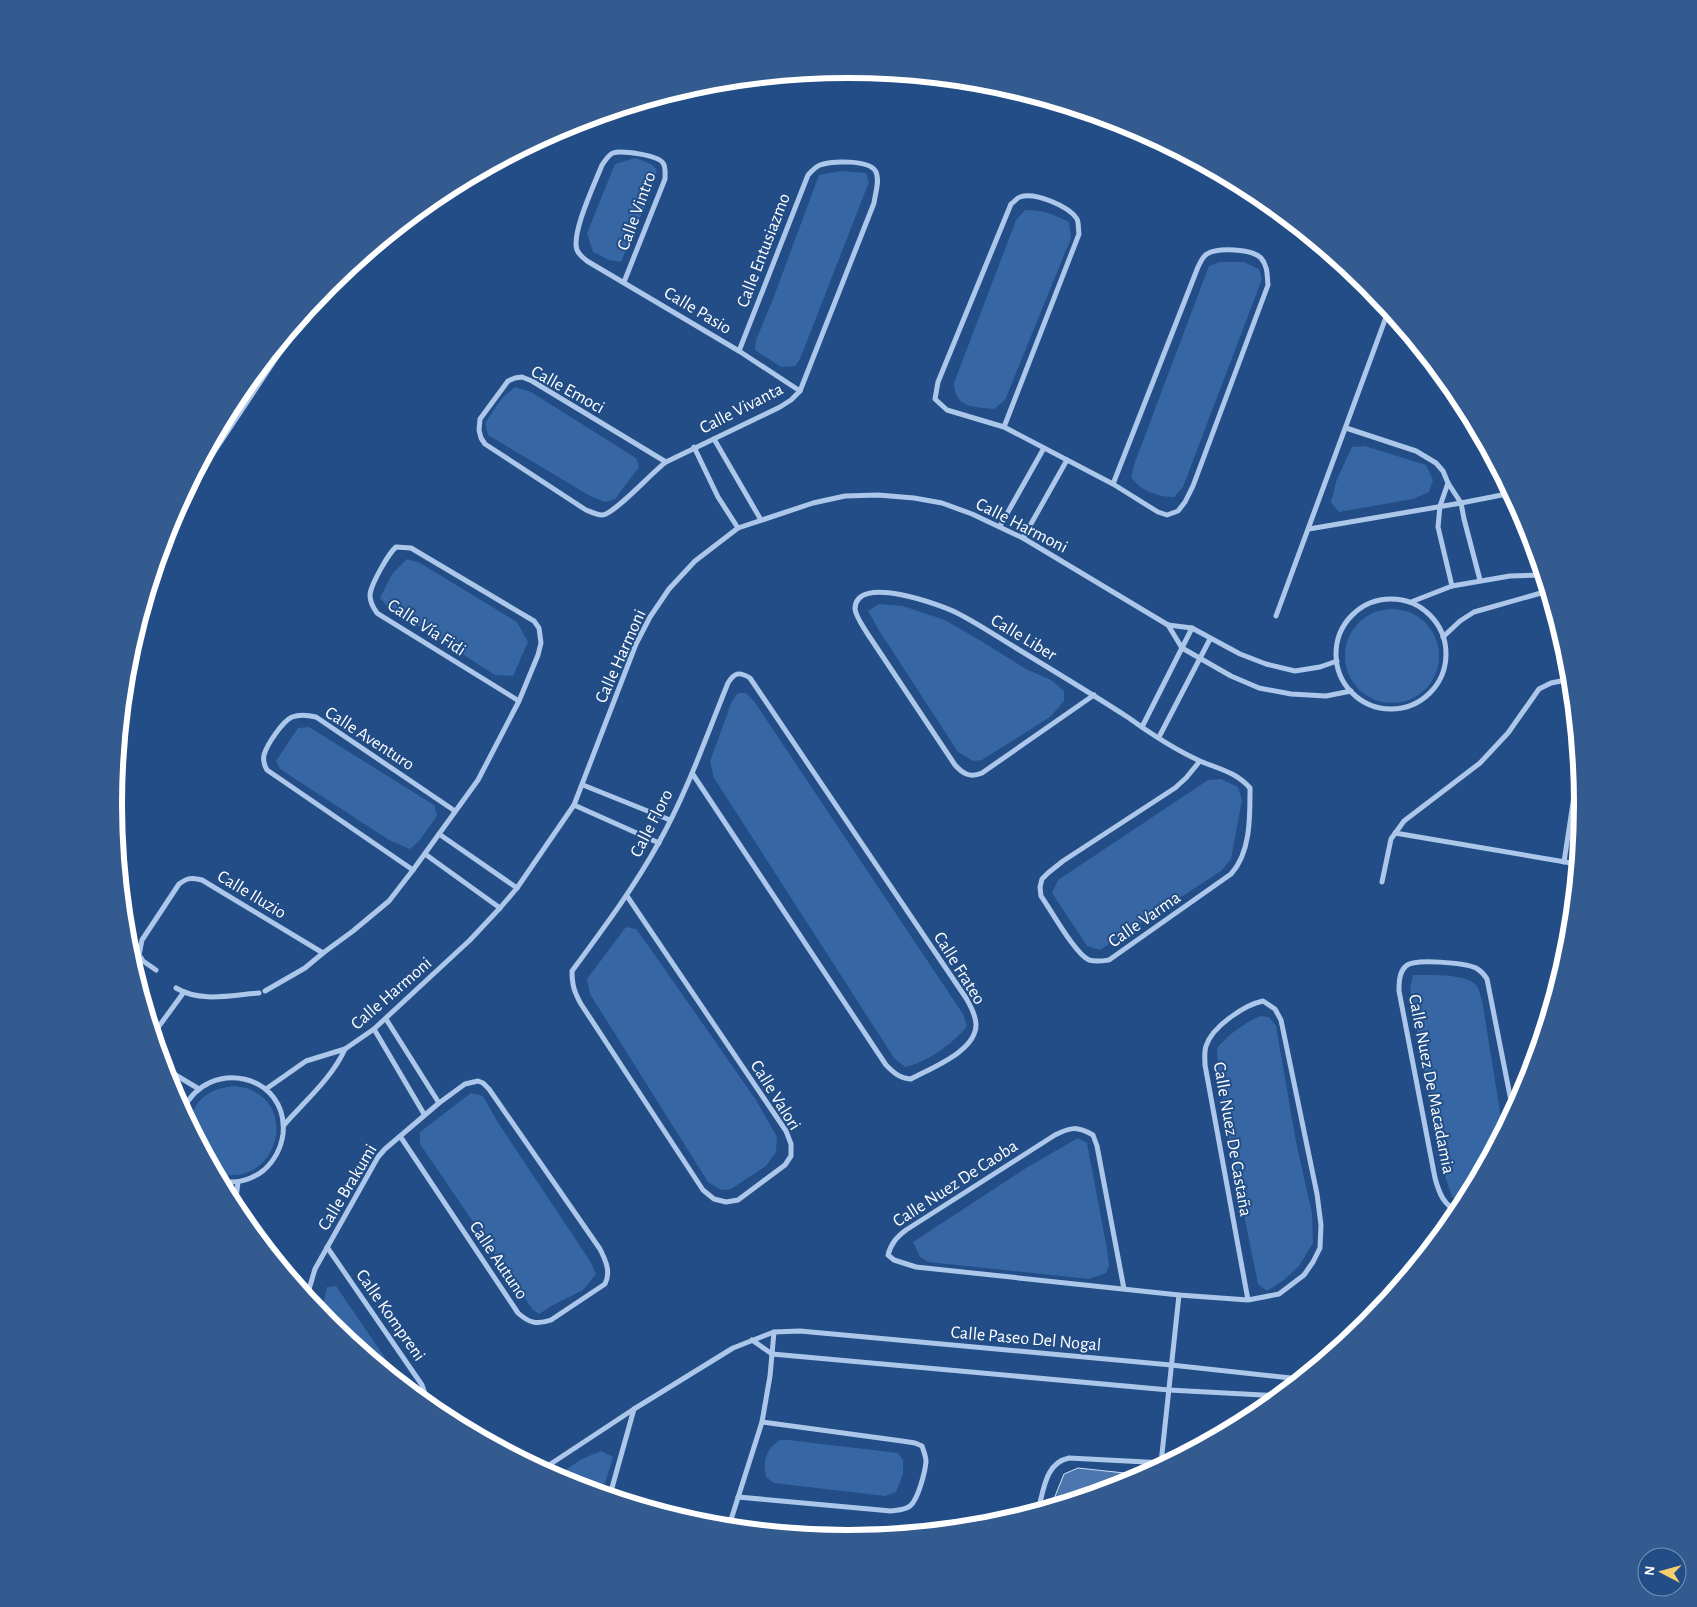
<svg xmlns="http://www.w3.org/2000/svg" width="1697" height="1607" viewBox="0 0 1697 1607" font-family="'Alegreya Sans',sans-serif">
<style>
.green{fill:#3666a3}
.building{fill:#4b76ae;stroke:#d0e1f7}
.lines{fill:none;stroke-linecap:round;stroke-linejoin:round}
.street{stroke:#acc7e9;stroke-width:5}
.labels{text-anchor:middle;stroke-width:4;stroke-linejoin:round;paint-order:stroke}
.street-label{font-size:18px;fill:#fff;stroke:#224d86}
.rim{fill:none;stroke:#fff;stroke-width:6}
</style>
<rect width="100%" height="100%" fill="#224d86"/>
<!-- green -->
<g class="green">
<path d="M635,158L651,164L657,170L650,194L621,262L609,260L593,252L587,233L615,164Z"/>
<path d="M841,171L866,173L869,182L800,359L795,366L781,367L755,350L756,340L773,299L819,175Z"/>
<path d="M1025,210C1043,210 1053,214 1069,222L1071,238L1005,400L994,409C973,407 955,408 954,383L1016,220Z"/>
<path d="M1219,262H1244L1259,269L1262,279L1183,487L1174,497C1157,497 1141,491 1131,477L1135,462L1209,266Z"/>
<path d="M515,387L531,392L636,458L639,467L615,499L605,502L590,496L488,435L485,423L502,398Z"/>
<path d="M1365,446L1426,465L1433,480L1429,492L1413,499L1339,512L1331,502L1337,479L1352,447Z"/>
<path d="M407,559L420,563L517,622L528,642L513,676L495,675L387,606L380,598L392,574Z"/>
<path d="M879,604L903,606L945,620L981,641L1026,669L1051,680L1064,691V701L1050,717L982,760L973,761L958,752L880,632L868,611Z"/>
<circle cx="1392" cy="656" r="47"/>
<path d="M738,693H746L754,701L963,1014L967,1026C954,1043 926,1063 905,1067L894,1058L714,778L710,761L732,701Z"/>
<path d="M309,727L434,805L437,816L419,841L410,849L389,840L280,769L276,761L298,728Z"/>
<path d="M1221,779L1238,787L1242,800L1231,859L1221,871L1100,950L1087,946L1052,893L1058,880L1208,780Z"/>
<path d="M626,927L636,929L652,951L756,1100L777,1137L776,1152L766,1166L731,1189L721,1190L708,1182L590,994L587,979Z"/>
<path d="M1413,975C1428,975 1466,973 1476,985C1479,988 1480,996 1482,1000L1503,1130L1464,1204L1452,1197L1440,1161L1410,989Z"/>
<path d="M1261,1016L1269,1017L1276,1026L1296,1142L1312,1213L1313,1243L1299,1266L1284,1280L1267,1291L1258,1284L1230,1147L1218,1070L1217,1048C1229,1034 1244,1023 1261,1016Z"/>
<path d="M234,1086C239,1087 245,1087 249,1089C301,1110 273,1190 217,1173L189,1120C198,1097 209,1089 234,1086Z"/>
<path d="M471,1093L483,1096L497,1121L590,1261L596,1274L583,1290L553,1305L539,1314L533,1310L420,1144V1132Z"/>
<path d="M1078,1138L1087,1143L1107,1249L1109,1266L1106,1273L1089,1279L928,1262L920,1257L913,1242L1026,1168Z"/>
<path d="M336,1286L396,1374L400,1381L329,1323L321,1314L327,1287Z"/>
<path d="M780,1440H788L898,1453L903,1460V1474L896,1492L885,1496L774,1483L766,1477C763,1460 765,1450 780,1440Z"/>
<path d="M601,1451L613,1457L602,1493L567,1482L556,1476L582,1459Z"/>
</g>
<!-- building -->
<path class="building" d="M1078,1468L1143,1475L1129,1482L1051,1506L1064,1474Z"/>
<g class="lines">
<!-- street -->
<g class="street">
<path d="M624,282L665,179C665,174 666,167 663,163C658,155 621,150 613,153C608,155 605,161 602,165C595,183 571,233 577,250C579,255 583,258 587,261L739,351L800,391"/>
<path d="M1004,427L1079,234C1078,229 1079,223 1077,219C1069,206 1035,192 1020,197C1017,198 1014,202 1011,204L938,382L935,399L947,410L1004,427L1113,484L1158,512L1167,515L1178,511L1185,502L1193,486L1268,285C1267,276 1268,266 1261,258C1252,249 1218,247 1207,254C1203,256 1200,263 1198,267L1113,484"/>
<path d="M1346,428L1416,451L1436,463L1443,471L1448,483L1461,503L1464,519L1480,580"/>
<path d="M714,439L761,520"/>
<path d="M694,447L718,497L738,528"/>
<path d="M666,462L532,381L522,377L515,378L508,381L480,419L479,430L481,438L485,444L586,510C591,512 597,515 602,515C614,515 653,471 666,462L780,407L791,400L800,391L874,203C875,194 880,181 876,172C870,159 831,161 820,165C815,167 812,171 808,175L739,351"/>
<path d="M1448,483L1440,506L1438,527L1452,586"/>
<path d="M182,500L308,310"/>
<path d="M1000,526L1044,448"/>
<path d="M1309,529L1461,503L1512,493"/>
<path d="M1023,538L1067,460"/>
<circle cx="1391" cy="654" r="55"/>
<path d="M1411,602L1452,586L1510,576L1543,575"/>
<path d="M1276,616L1389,309"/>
<path d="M1168,625L1182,648L1231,676L1259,688L1291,694L1326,696L1351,691"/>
<path d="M1443,637L1460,621L1474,612L1548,591"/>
<path d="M1094,695L982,773C970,778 963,774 955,765L867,633C863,626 856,617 855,609C855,573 941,605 957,613C977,623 996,636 1016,648C1054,671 1092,694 1129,718C1151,734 1176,750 1200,761C1219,769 1236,772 1250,788C1250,816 1251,852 1231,874L1109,960C1102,961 1096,962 1089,960C1075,954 1051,910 1041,896L1040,887L1042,879L1048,873L1063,861L1175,788L1186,778L1200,761"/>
<path d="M1142,727L1192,628"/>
<path d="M1159,737L1210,639"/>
<path d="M583,785L670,820"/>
<path d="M574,805L659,843"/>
<path d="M1395,833L1577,864"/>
<path d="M439,834L517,888"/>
<path d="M425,854L500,908"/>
<path d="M1564,862L1579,763"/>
<path d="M413,870L267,770C264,765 263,760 264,755C267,744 283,721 292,717C300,714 308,715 316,717L455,811"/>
<path d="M1382,882L1391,839L1404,821L1480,763L1508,733L1539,689L1551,683L1571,679"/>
<path d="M627,896L786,1131L791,1144V1156L785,1165L738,1200L726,1202L714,1199L703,1190L581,1004C574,992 572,984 572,971C603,929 633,889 658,844C687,793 706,737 728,683C734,673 739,671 750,678L966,998C971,1007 975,1014 976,1024C977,1051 931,1068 911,1079C899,1078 894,1073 886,1065L692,773"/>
<path d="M156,970L143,961L139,955L142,940L179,884C187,878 192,877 202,880L323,953"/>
<path d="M176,988C201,1003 231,995 259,993"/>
<path d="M265,991L305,968L323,953L353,931L389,901L413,870L478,780L519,701L538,655L541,643L539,628L534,621L411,548L396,547C388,554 374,580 371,590C368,598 372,606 377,613L519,701"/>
<path d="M386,1019L439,1103"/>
<path d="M374,1029L424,1114"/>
<path d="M154,1033L184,992"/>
<path d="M164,1068L199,1089"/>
<path d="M266,1089L306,1061L345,1049L374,1029L470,940L500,908L517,888L574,805L636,644L650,617L669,589L695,561L738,528L813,503L845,496L878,495L914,498L942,503L972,514L1023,538L1168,625L1192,628L1240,654L1266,664L1295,671L1320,667L1337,661"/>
<path d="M183,1110C208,1056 289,1074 283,1134C281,1149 275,1160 264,1170C252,1180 236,1184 221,1181"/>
<path d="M284,1125C305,1101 332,1078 345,1049"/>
<path d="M235,1207L238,1182"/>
<path d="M1459,1212C1444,1206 1439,1193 1435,1178L1399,991C1399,983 1399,972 1406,966C1414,958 1465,963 1476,968C1481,971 1484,974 1487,979L1513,1111"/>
<path d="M327,1247L422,1385L425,1394V1402"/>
<path d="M1124,1289L1097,1146L1093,1135C1077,1126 1071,1127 1055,1135L906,1230C897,1237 891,1243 888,1255L894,1260L916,1267L1179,1295L1248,1300L1279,1294L1304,1275L1313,1262L1320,1248L1321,1225L1317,1194L1281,1020L1275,1009L1263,1001C1244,1005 1212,1027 1206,1046C1204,1052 1205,1059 1205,1065L1248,1300"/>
<path d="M307,1296L315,1269L378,1157L385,1149L439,1103L465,1084L478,1081L483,1083L489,1089L600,1249C606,1261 611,1272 605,1284L551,1320C537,1325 529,1323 518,1313L400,1136"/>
<path d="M752,1340L772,1354L1169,1390L1279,1396"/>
<path d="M1161,1463L1179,1295"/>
<path d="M543,1469L634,1409L733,1348L774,1332L800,1331L1171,1365L1300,1379"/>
<path d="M610,1495L634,1409"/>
<path d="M738,1497L891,1511C898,1510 905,1510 910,1506C918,1500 925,1472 926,1462C926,1456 924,1452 922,1446L915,1443L902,1441L762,1422"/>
<path d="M1038,1510C1044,1490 1045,1463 1069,1458L1165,1463"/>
<path d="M729,1526L762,1422L770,1376L774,1332"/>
</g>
</g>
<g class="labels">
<!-- street labels -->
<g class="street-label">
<text transform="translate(636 211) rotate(-70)" y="6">Calle Vintro</text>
<text transform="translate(763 250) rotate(-69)" y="6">Calle Entusiazmo</text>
<text transform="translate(698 310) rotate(31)" y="6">Calle Pasio</text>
<text transform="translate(568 389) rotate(29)" y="6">Calle Emoci</text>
<text transform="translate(741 408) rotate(-27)" y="6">Calle Vivanta</text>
<text transform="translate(1022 525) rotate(27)" y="6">Calle Harmoni</text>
<text transform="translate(427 627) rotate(33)" y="6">Calle Vía Fidi</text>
<text transform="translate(1024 637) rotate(31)" y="6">Calle Liber</text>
<text transform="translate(620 656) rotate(-66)" y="6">Calle Harmoni</text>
<text transform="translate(370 738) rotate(33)" y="6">Calle Aventuro</text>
<text transform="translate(651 823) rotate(-63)" y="6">Calle Floro</text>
<text transform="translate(252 894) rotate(31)" y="6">Calle Iluzio</text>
<text transform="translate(1144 919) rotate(-35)" y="6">Calle Varma</text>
<text transform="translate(960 968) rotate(58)" y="6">Calle Frateo</text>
<text transform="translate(391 993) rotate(-41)" y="6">Calle Harmoni</text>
<text transform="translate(1432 1084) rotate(79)" y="6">Calle Nuez De Macadamia</text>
<text transform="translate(776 1095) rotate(58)" y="6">Calle Valori</text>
<text transform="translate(1233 1139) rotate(80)" y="6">Calle Nuez De Castaña</text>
<text transform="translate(955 1183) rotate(-33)" y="6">Calle Nuez De Caoba</text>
<text transform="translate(347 1187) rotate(-59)" y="6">Calle Brakumi</text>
<text transform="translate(499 1260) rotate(56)" y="6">Calle Autuno</text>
<text transform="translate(391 1315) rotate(55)" y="6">Calle Kompreni</text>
<text transform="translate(1026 1338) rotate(5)" y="6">Calle Paseo Del Nogal</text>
</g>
</g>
<!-- crop -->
<path d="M0 0H1697V1607H0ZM122 804a726 726 0 1 1 1452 0a726 726 0 1 1-1452 0Z" fill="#345b90" fill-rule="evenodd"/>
<path class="rim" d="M122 804a726 726 0 1 1 1452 0a726 726 0 1 1-1452 0Z"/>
<!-- north arrow -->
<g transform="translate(1662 1572) rotate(276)"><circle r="24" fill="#224d86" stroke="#7a94b6"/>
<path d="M0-4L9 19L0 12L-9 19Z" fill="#f5cf6e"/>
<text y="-8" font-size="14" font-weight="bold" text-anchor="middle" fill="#ffffff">N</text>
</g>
</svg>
